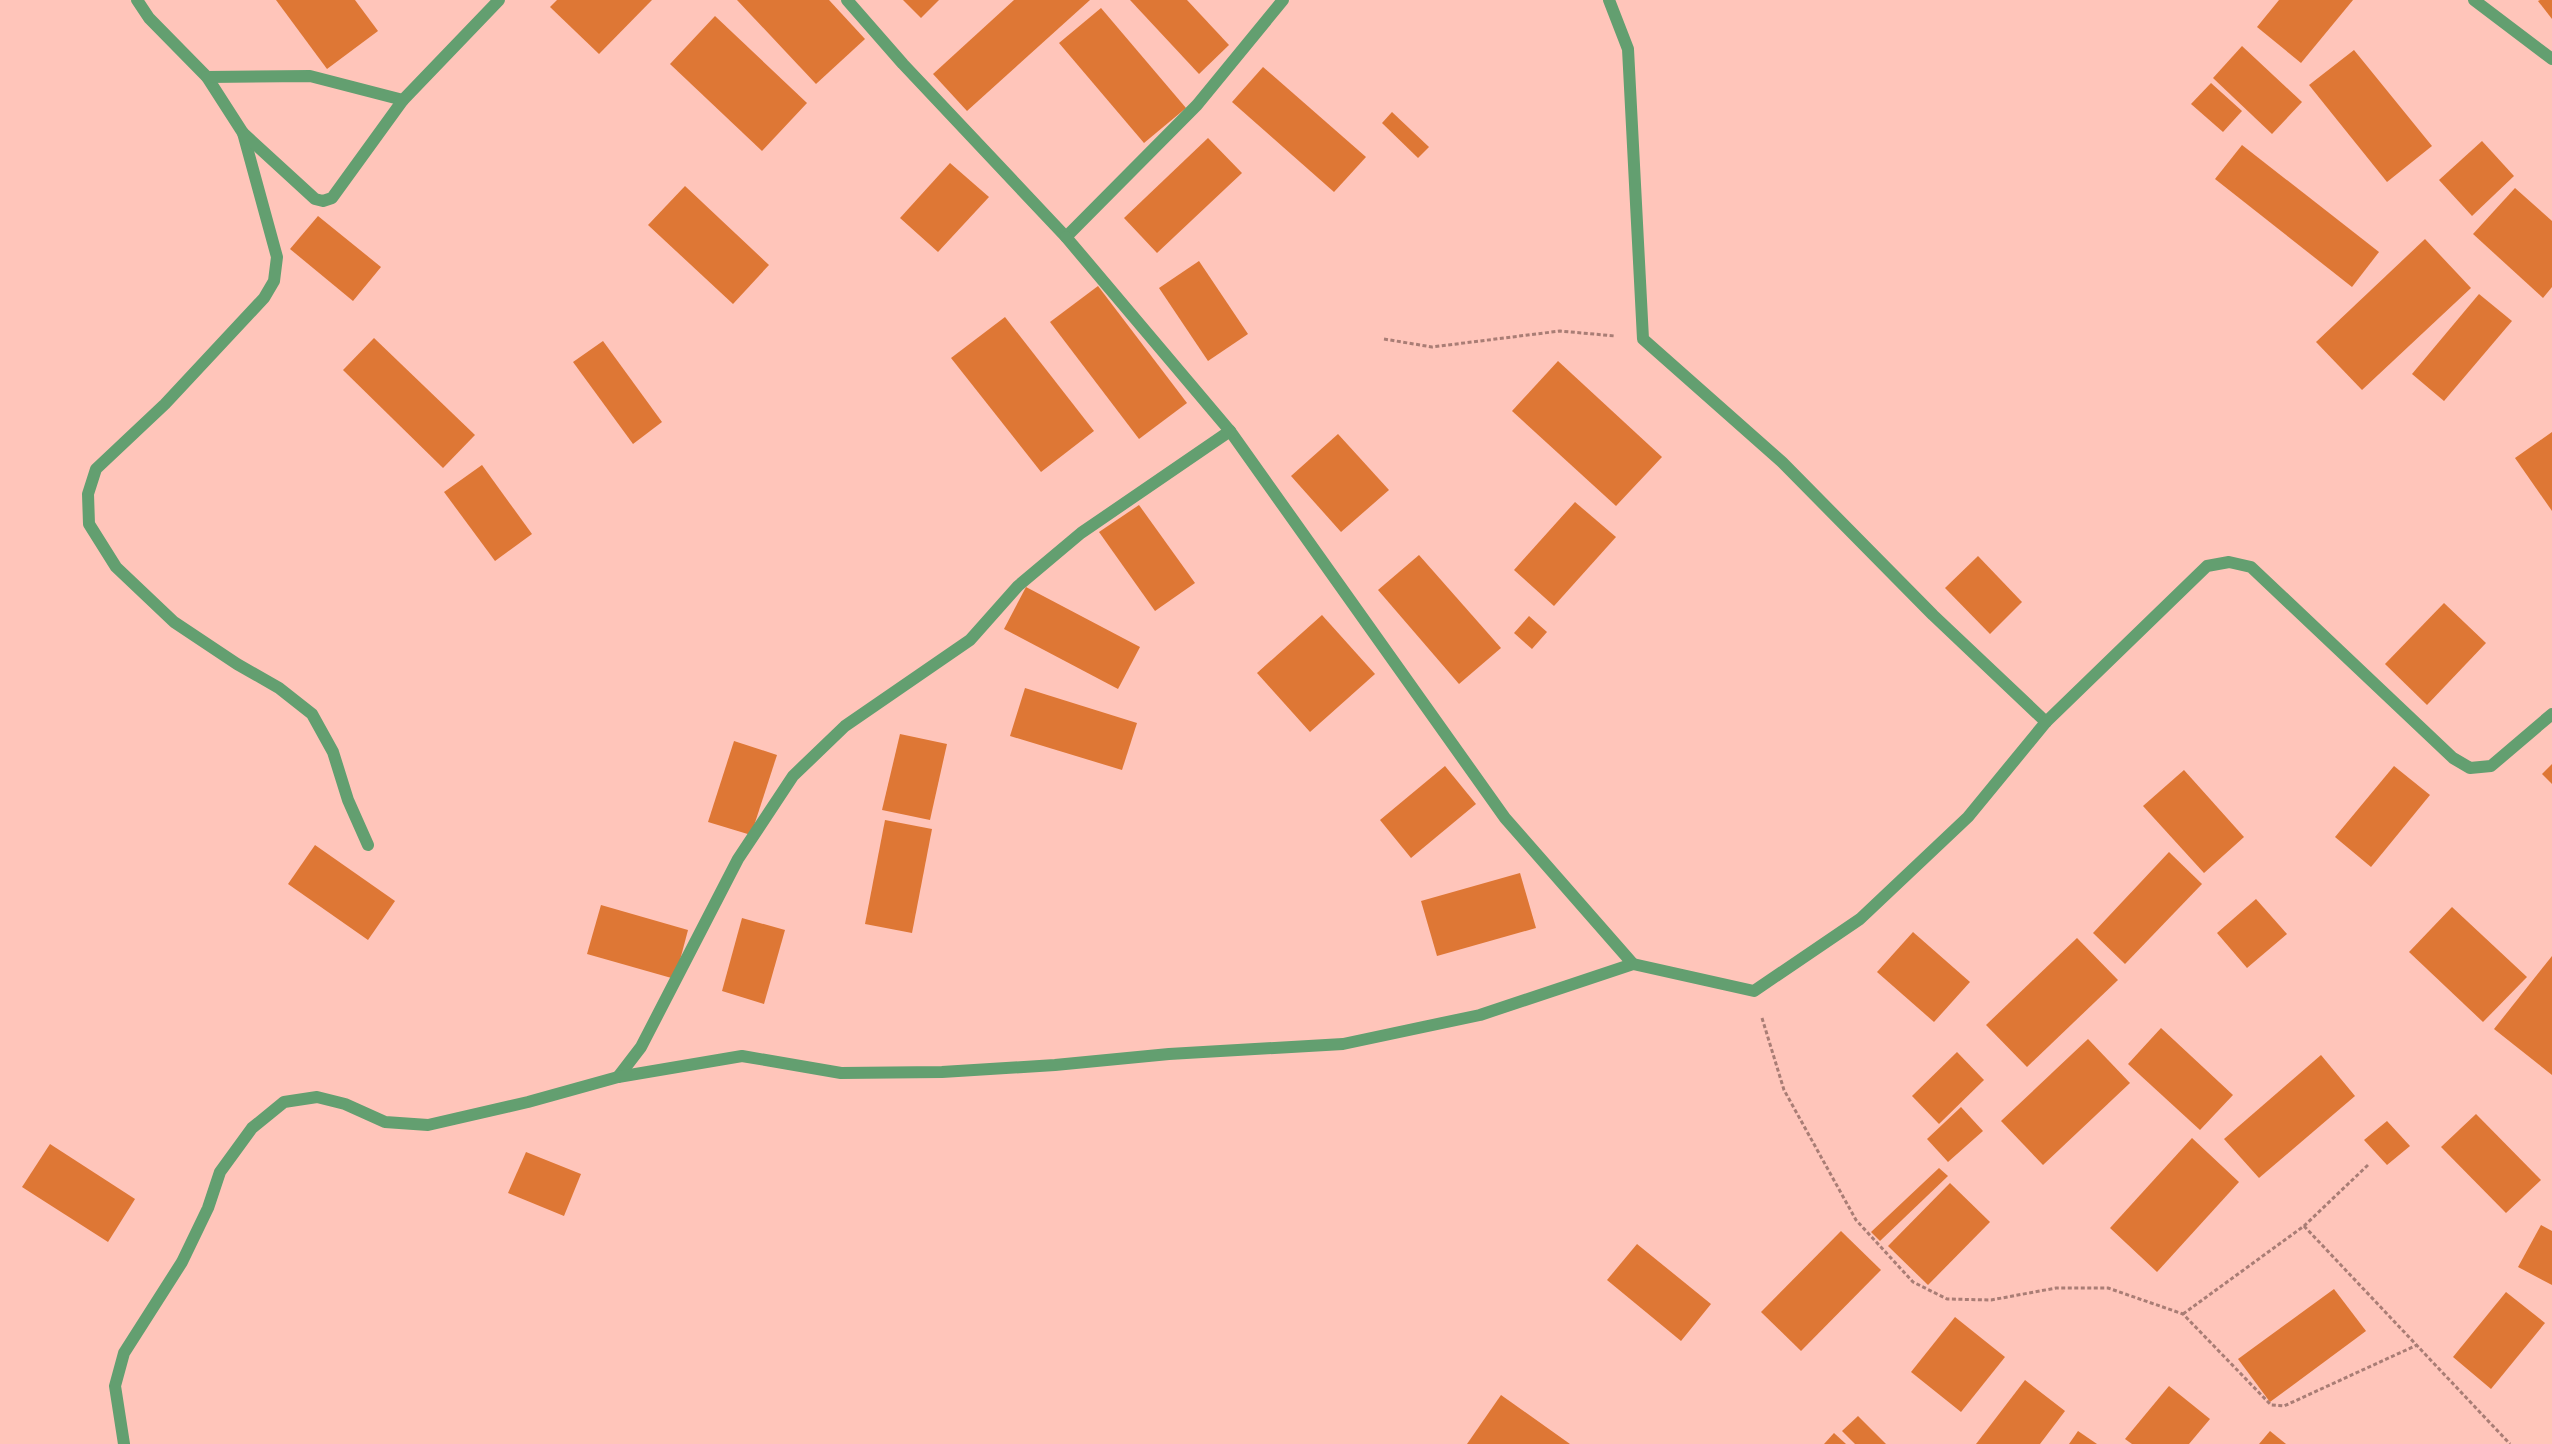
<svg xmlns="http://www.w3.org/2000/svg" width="2552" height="1444" viewBox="0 0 2552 1444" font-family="Commissioner,sans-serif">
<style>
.building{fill:#de7735}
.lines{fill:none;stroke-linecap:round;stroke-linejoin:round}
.path{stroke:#a97d75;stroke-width:3;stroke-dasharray:4 2.5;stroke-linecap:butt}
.minor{stroke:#639f70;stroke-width:12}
</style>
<rect width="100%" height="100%" fill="#ffc5ba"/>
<!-- building -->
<g class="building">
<path d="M276,0H355L378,31L327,69Z"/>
<path d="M557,0H652L599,54L550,7Z"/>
<path d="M737,0H829L865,39L816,84Z"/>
<path d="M903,0H939L921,18Z"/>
<path d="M1014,0H1090L967,111L933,74Z"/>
<path d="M1130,0H1187L1229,45L1199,74Z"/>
<path d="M2279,0H2353L2301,63L2257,27Z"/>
<path d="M2540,0H2552V19L2538,1Z"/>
<path d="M1101,8L1186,108L1144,143L1059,43Z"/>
<path d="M715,16L807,103L762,151L670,64Z"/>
<path d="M2242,46L2302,102L2272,134L2213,78Z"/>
<path d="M2354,50L2432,146L2387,182L2309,85Z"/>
<path d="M1263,67L1366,157L1334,192L1232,102Z"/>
<path d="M2211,83L2242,111L2223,132L2191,104Z"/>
<path d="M1392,112L1429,147L1418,158L1382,123Z"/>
<path d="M1208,138L1242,173L1157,253L1124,218Z"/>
<path d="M2482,141L2514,176L2472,216L2439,180Z"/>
<path d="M2242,145L2379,252L2352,287L2215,179Z"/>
<path d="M950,163L989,197L938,252L900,218Z"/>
<path d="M685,186L769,265L733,304L648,225Z"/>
<path d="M2515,188L2552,221V287L2543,298L2473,234Z"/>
<path d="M318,216L381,267L353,301L290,249Z"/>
<path d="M2425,239L2471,288L2362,390L2316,342Z"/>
<path d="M1199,261L1248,334L1208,361L1159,288Z"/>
<path d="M1098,286L1187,403L1139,439L1050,322Z"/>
<path d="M2479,294L2512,321L2444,401L2412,374Z"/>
<path d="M1005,317L1094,431L1041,472L951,358Z"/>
<path d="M374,338L475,435L443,468L343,370Z"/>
<path d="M603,341L662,422L633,444L573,362Z"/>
<path d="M1558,361L1662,457L1616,506L1512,411Z"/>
<path d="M2552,432V511L2515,458Z"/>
<path d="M1338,434L1389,490L1341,532L1291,476Z"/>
<path d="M482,465L532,534L495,561L444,492Z"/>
<path d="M1575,502L1616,537L1554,606L1514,570Z"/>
<path d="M1139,505L1195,583L1155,611L1099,532Z"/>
<path d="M1419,555L1501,648L1459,684L1378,590Z"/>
<path d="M1978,556L2022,602L1990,634L1945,588Z"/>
<path d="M1026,587L1140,647L1118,689L1004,629Z"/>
<path d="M2444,603L2486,643L2427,705L2385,664Z"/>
<path d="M1322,615L1375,674L1310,732L1257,673Z"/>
<path d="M1529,616L1547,632L1532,649L1514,633Z"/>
<path d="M1025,688L1137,723L1122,770L1010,736Z"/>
<path d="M900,734L947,744L930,820L882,810Z"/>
<path d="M734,741L777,755L751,835L708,822Z"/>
<path d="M2552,764V784L2542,774Z"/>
<path d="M1445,766L1476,804L1411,858L1380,820Z"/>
<path d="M2394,766L2430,795L2371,867L2335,837Z"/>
<path d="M2184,770L2244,837L2204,873L2143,806Z"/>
<path d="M885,820L932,829L912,933L865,924Z"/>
<path d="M315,845L395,901L368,940L288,884Z"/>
<path d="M2169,852L2202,884L2125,964L2093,933Z"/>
<path d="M1520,873L1536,928L1437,956L1421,901Z"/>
<path d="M2256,899L2287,934L2247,968L2217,933Z"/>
<path d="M601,905L688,930L675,979L587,954Z"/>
<path d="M2452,907L2527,977L2483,1022L2409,952Z"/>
<path d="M742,918L785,930L764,1004L722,991Z"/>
<path d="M1913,932L1970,982L1934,1022L1877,972Z"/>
<path d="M2077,938L2118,980L2027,1067L1986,1025Z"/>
<path d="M2552,956V1075L2494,1029Z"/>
<path d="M2161,1028L2233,1095L2200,1130L2128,1064Z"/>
<path d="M2088,1039L2130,1083L2043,1165L2001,1121Z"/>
<path d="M1957,1052L1984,1080L1939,1124L1912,1096Z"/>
<path d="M2321,1055L2355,1096L2259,1178L2224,1139Z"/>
<path d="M1961,1107L1983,1131L1948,1162L1927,1139Z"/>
<path d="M2476,1114L2541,1180L2506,1213L2441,1147Z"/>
<path d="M2387,1121L2410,1146L2387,1165L2364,1140Z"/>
<path d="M2192,1138L2239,1182L2157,1272L2110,1228Z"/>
<path d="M50,1144L135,1199L108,1242L22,1187Z"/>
<path d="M526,1152L581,1174L564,1216L508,1193Z"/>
<path d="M1939,1168L1948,1176L1880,1241L1871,1232Z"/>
<path d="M1950,1183L1990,1222L1928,1285L1888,1246Z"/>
<path d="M2541,1225L2552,1231V1285L2518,1267Z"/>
<path d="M1841,1231L1881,1270L1801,1351L1761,1312Z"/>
<path d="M1637,1244L1711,1304L1681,1341L1607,1280Z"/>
<path d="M2334,1289L2366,1331L2270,1402L2238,1359Z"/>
<path d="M2506,1292L2545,1323L2491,1389L2453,1357Z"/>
<path d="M1955,1317L2005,1357L1961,1412L1911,1372Z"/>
<path d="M2025,1380L2065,1411L2040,1444H1976Z"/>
<path d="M2169,1386L2210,1419L2189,1444H2132L2125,1439Z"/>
<path d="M1501,1395L1570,1444H1467Z"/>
<path d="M1858,1416L1886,1444H1855L1842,1431Z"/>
<path d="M2078,1431L2097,1444H2069Z"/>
<path d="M2270,1431L2286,1444H2259Z"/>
<path d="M1834,1433L1846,1444H1824Z"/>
</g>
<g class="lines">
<!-- path -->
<g class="path">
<path d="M1384,339L1432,347L1560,331L1615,336"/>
<path d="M1762,1018L1784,1090L1856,1220L1913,1282L1947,1299L1991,1300L2056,1288H2108L2183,1314L2271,1405L2284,1406L2417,1345"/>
<path d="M2304,1226L2510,1444"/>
<path d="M2183,1314L2304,1226L2368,1165"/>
</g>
<!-- minor -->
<g class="minor">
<path d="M137,0L149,18L207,77L243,133L277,257L274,281L264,298L165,404L96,469L88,494L89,524L116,567L174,622L237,664L279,688L312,714L333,752L348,800L368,845"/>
<path d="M847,0L903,64L1066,237L1197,105L1283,0"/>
<path d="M1609,0L1628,49L1643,339L1782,462L1933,615L2046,722"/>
<path d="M2474,0L2552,59"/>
<path d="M207,77L310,76L403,100"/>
<path d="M243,133L315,199L323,201L332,198L403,100L499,0"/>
<path d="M1066,237L1230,431L1505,818L1633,964"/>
<path d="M618,1077L641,1047L738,859L793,776L845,726L970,640L1018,586L1081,533L1230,431"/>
<path d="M124,1444L115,1386L124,1353L182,1262L208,1208L220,1172L252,1128L284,1102L317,1097L345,1104L385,1122L428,1125L528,1102L618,1077L742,1056L841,1073L942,1072L1055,1065L1169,1054L1343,1044L1480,1015L1633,964L1754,991L1860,919L1968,817L2046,722L2207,566L2229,562L2251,567L2453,758L2470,768L2491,766L2552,714"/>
</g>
</g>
</svg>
